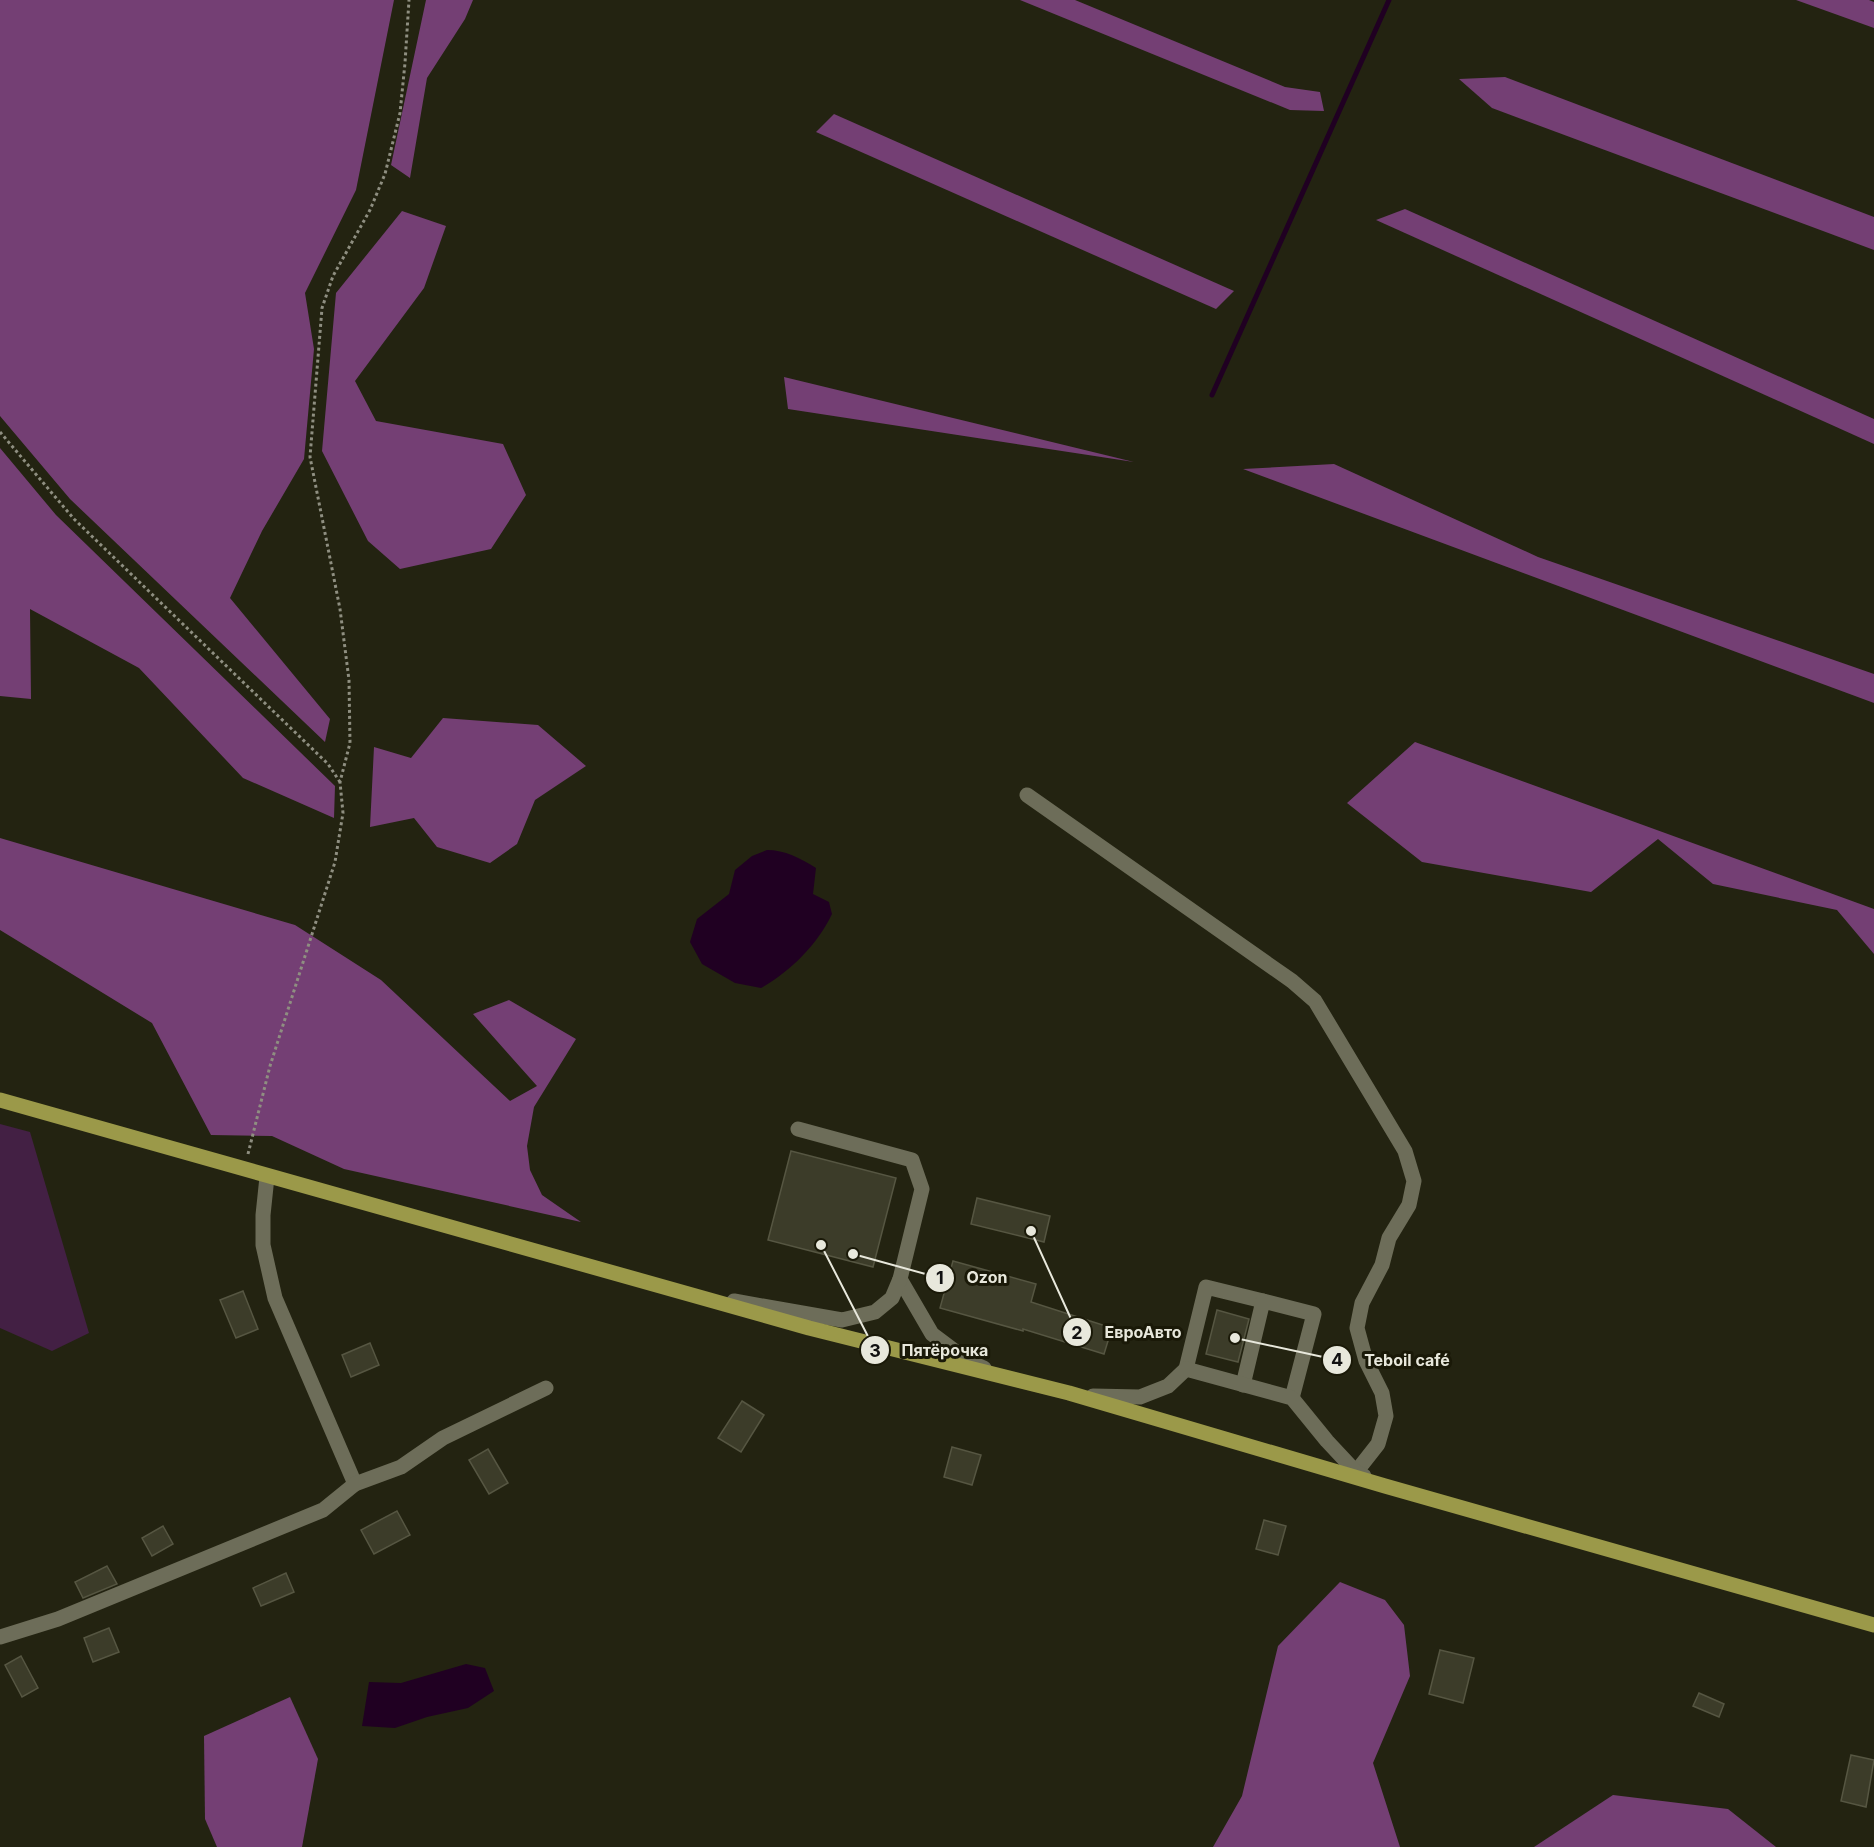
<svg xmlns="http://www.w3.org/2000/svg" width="1874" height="1847" viewBox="0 0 1874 1847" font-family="Inter,sans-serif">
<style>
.green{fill:#432044}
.forest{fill:#743f74}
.water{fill:#200022}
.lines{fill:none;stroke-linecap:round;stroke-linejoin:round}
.stream{stroke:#200022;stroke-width:5}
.building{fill:#3c3c29;stroke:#565642;stroke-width:1.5}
.path{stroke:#8f8f81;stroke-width:3;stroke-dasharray:3 3;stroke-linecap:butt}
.minor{stroke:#6d6d59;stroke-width:15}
.major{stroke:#9b9949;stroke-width:15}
.leader{fill:none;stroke:#e8e8dc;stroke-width:2}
.callout-dot{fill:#e8e8dc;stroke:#1a1908;stroke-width:2}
.mark-label{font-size:18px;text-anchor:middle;font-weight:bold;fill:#111}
.callout-label{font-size:16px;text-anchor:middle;font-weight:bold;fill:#e8e8dc;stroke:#1a1908;stroke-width:6;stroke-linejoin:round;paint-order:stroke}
</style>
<rect width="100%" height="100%" fill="#232311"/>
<!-- green -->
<path class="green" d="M0,1124L30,1132L89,1333L52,1351L0,1328Z"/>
<!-- forest -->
<g class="forest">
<path d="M0,0H394L356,190L305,293L314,349L304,459L262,531L230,598L330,719L325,742L70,499L0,416Z"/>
<path d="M426,0H473L465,19L427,78L410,178L391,165Z"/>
<path d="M1020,0H1075L1285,87L1320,92L1324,111L1290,110Z"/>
<path d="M1796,0H1869L1874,2V28Z"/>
<path d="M1505,77L1874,217V250L1492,108L1459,79Z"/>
<path d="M834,114L1234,291L1216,309L816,132Z"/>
<path d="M1405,209L1874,419V444L1376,220Z"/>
<path d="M402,211L446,226L424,288L355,381L376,421L503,444L526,495L491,549L400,569L368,541L322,451L336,293Z"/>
<path d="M784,377L1134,462L788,409Z"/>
<path d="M0,448L56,515L335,786L334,818L243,778L139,668L30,609L31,699L0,696Z"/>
<path d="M1334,464L1538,557L1874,674V703L1243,469Z"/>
<path d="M443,718L538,725L586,766L535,800L517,844L490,863L437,847L414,818L370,827L374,747L411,758Z"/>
<path d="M1415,742L1874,909V954L1837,910L1713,884L1658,839L1591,892L1422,862L1347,803Z"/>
<path d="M0,838L295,925L381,980L510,1101L537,1086L473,1014L509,1000L576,1039L534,1107L527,1146L530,1170L542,1195L581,1222L344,1169L272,1136L211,1135L152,1023L0,930Z"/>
<path d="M1340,1582L1385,1600L1404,1625L1410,1676L1373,1763L1400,1847H1213L1242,1796L1278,1646Z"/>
<path d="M290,1697L318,1759L302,1847H217L205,1819L204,1736Z"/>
<path d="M1613,1795L1728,1809L1776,1847H1534Z"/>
</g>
<!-- water -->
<g class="water">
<path d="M767,850C785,850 800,858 816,868L813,894L829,902L832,914C817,945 791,971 761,988L735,983L702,964L690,942L697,919L729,894L735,870L752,856Z"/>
<path d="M466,1664L485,1668L494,1691L468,1708L427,1717L395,1728L362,1726L369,1682L401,1683Z"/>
</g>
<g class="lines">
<!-- stream -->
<path class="stream" d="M1212,395L1389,0"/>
</g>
<!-- building -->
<g class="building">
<path d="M791,1151L896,1178L873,1267L768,1240Z"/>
<path d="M977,1198L1050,1216L1044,1242L971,1224Z"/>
<path d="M953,1261L1036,1284L1031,1302L1112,1328L1104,1354L1023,1329V1331L940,1308Z"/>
<path d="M243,1291L258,1329L236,1338L220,1300Z"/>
<path d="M1217,1310L1249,1319L1238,1362L1206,1354Z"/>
<path d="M370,1343L379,1365L351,1377L342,1355Z"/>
<path d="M742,1401L764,1415L741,1452L718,1438Z"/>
<path d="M952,1447L981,1455L972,1485L944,1477Z"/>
<path d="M488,1449L508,1483L489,1494L469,1460Z"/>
<path d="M397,1511L410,1535L374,1554L361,1530Z"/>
<path d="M1264,1520L1286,1526L1278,1555L1256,1549Z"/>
<path d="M163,1526L173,1544L152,1556L142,1538Z"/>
<path d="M107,1566L117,1584L83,1598L75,1582Z"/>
<path d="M286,1573L294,1592L261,1606L253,1588Z"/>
<path d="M109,1628L119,1652L93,1662L84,1638Z"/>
<path d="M1440,1650L1474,1658L1463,1703L1429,1694Z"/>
<path d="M21,1656L38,1688L22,1697L5,1665Z"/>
<path d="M1699,1693L1724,1704L1719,1717L1693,1706Z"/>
<path d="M1851,1755L1874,1760L1866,1807L1841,1801Z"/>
</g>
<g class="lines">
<!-- path -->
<g class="path">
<path d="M0,432L74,519L328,764L340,782"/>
<path d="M248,1154L270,1066L335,862L343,813L340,782L350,743L349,680L340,609L310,457L322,308L333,276L370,210L385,174L400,113L405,63L409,0"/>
</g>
<!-- minor -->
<g class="minor">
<path d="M1027,795L1292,981L1315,1001L1405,1151L1414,1181L1409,1205L1389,1238L1382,1265L1362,1303L1357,1328L1366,1361L1382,1393L1386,1416L1378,1444L1356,1472"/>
<path d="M267,1177L263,1215V1245L275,1298L355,1484"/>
<path d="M900,1279L932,1334L968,1361L984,1368"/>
<path d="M734,1301L842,1320L875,1312L892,1298L900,1279L922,1189L912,1160L798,1129"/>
<path d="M1186,1369L1206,1287L1263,1301"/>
<path d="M1243,1385L1263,1301L1314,1314L1292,1398"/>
<path d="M1093,1396L1140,1397L1168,1386L1186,1369L1292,1398L1327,1441L1356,1472L1364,1476"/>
<path d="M0,1637L58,1619L323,1510L355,1484L401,1467L443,1438L546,1388"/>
</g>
<!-- major -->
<path class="major" d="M0,1100L809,1328L1069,1393L1385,1486L1874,1625"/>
</g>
<!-- callouts -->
<path class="leader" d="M853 1254L940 1278M1031 1231L1077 1332M821 1245L875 1350M1235 1338L1337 1360"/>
<g class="callout-dot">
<circle cx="853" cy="1254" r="6"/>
<circle cx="1031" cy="1231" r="6"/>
<circle cx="821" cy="1245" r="6"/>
<circle cx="1235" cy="1338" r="6"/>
<circle cx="940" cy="1278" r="15"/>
<circle cx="1077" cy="1332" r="15"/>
<circle cx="875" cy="1350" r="15"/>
<circle cx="1337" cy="1360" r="15"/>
</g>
<g class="mark-label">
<text x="940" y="1284">1</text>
<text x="1077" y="1339">2</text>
<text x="875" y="1357">3</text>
<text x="1337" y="1366">4</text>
</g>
<g class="callout-label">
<text x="987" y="1283">Ozon</text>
<text x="1143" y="1338">ЕвроАвто</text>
<text x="945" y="1356">Пятёрочка</text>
<text x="1407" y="1366">Teboil café</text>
</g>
</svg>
